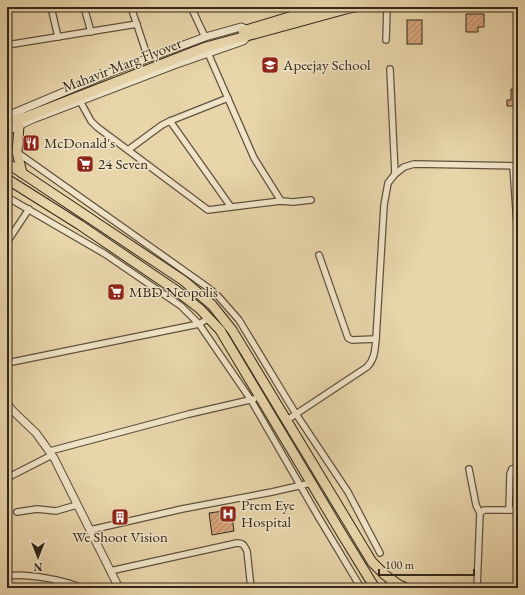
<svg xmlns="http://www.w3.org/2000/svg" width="525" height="595" viewBox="0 0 525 595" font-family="'EB Garamond',serif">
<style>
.building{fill:url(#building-hatch);stroke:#32271a}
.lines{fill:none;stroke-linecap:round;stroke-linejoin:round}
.minor-casing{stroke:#60523e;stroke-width:8}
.tertiary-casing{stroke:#60523e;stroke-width:9}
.primary-casing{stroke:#32271a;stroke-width:11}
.trunk-casing{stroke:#32271a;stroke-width:11}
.minor{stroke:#f0e4c8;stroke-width:5.5}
.tertiary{stroke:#f0e4c8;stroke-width:7}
.primary{stroke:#e8d5aa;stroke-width:9}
.trunk{stroke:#e8d5aa;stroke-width:9}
.labels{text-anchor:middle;stroke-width:3;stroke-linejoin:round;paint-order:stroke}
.street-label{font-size:15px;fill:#32271a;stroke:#f0e4c8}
.poi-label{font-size:15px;fill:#32271a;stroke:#f0e4c8;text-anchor:start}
</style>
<defs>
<pattern id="building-hatch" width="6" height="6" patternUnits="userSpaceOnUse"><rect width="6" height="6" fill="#d9a67c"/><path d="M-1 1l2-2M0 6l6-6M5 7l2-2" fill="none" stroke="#b18765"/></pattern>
</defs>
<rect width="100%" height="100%" fill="#e8d5aa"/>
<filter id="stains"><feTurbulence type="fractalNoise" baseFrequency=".005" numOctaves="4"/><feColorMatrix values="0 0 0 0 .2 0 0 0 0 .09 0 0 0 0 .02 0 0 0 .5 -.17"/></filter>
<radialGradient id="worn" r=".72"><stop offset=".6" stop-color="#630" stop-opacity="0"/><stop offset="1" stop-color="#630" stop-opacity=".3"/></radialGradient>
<!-- building -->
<g class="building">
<path d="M466,14H484V27H478V32H466Z"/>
<rect x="407" y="20" width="15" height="24"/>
<path d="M511,89H518V106H507V100H511Z"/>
<path d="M231,510L234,531L212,535L209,513Z"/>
</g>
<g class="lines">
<!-- minor casing -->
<g class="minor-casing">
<g id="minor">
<path d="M51,7L58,37"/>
<path d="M84,7L91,32"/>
<path d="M131,7L148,58"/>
<path d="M191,7L205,37"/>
<path d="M386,40L387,7"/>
<path d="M7,45L137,24"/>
<path d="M208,53L254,158L281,201"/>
<path d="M390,69L395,174"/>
<path d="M80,101L91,121L97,127L208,210L281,201L293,202L311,200"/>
<path d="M170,121L231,207"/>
<path d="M128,150L162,125L170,121L228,98"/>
<path d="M18,153L210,289L218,296L239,320L296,414L348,492L380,553"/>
<path d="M513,166L518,240"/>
<path d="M7,197L105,254L181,306L199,324L251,400L319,518L361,588"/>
<path d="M7,242L29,209"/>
<path d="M319,255L348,338L352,340L376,339"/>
<path d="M7,363L199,324L209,318"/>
<path d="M287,420L367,367C375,359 375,349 376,339L384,205L388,183L395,174L404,167L414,164L518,166"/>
<path d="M50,451L189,414L254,399"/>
<path d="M469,469L476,505L480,513"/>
<path d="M7,478L52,455"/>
<path d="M509,510L510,474L512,469L518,468"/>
<path d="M17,512L37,509L56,511L77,505"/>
<path d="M90,530L182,509L272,492L311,483"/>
<path d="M110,571L237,543C243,543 244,545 247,551L251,588"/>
<path d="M7,576C27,573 64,580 82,588"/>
<path d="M56,580L58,588"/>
<path d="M477,588L480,513L484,510H518"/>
</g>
</g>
<!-- tertiary casing -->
<g class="tertiary-casing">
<g id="tertiary">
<path d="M7,116L114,71L205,37L241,27L246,29"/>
<path d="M7,131L33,119L174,65L243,41L245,39"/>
<path d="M7,404L13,411L36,433L54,458L119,588"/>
</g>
</g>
<!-- primary casing -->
<g class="primary-casing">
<g id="primary">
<path d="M19,126L17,152L22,173"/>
<path d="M7,163L184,281L212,305L232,330L372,562L385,575L399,585"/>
<path d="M7,179L80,225L177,291L200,309L220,330L343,536L375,588"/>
<path d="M387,588C393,583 400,584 406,588"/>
</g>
</g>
<!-- trunk casing -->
<g class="trunk-casing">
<g id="trunk">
<path d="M243,31L322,7"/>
<path d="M7,121L26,117L206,47L346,9L355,7"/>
</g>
</g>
<!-- minor -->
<use href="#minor" class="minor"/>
<!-- tertiary -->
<use href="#tertiary" class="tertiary"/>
<!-- primary -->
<use href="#primary" class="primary"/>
<!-- trunk -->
<use href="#trunk" class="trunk"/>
</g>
<!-- icons -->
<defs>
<g id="school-square" transform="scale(0.9)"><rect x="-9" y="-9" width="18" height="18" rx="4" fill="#8f2418" stroke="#f0e4c8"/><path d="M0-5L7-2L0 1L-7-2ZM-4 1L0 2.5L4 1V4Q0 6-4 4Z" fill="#fff"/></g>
<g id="restaurant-square" transform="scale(0.9)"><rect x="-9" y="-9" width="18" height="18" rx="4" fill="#8f2418" stroke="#f0e4c8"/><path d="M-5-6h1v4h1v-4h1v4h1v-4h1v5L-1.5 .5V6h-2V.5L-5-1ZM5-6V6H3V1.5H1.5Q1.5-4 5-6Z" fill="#fff"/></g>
<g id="supermarket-square" transform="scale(0.9)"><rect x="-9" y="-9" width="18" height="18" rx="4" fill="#8f2418" stroke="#f0e4c8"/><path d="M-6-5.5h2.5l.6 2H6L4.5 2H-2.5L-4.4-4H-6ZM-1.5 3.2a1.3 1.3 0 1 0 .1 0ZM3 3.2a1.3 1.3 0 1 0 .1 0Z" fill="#fff"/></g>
<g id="hospital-square" transform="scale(0.9)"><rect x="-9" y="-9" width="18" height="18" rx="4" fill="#8f2418" stroke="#f0e4c8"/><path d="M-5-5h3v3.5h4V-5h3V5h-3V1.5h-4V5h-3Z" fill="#fff"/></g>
<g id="building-square" transform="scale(0.9)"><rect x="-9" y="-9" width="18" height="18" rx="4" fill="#8f2418" stroke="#f0e4c8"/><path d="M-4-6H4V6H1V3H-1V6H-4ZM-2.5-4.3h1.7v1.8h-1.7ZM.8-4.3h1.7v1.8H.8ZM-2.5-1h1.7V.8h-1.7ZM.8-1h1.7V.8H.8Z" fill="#fff"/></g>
</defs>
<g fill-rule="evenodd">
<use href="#school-square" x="270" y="65"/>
<use href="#restaurant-square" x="31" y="143"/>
<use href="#supermarket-square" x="85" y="164"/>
<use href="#supermarket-square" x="116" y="292"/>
<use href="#hospital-square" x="228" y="514"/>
<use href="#building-square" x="120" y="517"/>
</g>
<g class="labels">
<!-- street labels -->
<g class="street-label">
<text transform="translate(122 65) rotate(-21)" y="5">Mahavir Marg Flyover</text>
</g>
<!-- poi labels -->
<g class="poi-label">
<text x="283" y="70">Apeejay School</text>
<text x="44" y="148">McDonald's</text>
<text x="98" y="169">24 Seven</text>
<text x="129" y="297">MBD Neopolis</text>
<text x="241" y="510">Prem Eye<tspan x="241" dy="17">Hospital</tspan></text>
<text x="120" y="542" text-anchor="middle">We Shoot Vision</text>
</g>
</g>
<!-- margin -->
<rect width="525" height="595" fill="none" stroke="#e8d5aa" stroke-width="24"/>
<rect x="8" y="8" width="509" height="579" fill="none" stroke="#32271a" stroke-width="2"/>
<rect x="12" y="12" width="501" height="571" fill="none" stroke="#32271a"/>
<!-- north arrow -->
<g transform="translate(38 557) rotate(180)" stroke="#f0e4c8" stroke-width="3" paint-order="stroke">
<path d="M0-3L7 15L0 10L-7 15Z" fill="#32271a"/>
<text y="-6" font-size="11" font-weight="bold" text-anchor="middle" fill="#32271a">N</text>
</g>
<!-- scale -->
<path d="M379 569v6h95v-6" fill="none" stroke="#32271a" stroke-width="2"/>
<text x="385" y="569" font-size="12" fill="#32271a" stroke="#f0e4c8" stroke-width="3" paint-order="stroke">100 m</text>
<rect width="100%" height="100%" filter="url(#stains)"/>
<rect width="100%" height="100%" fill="url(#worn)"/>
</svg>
